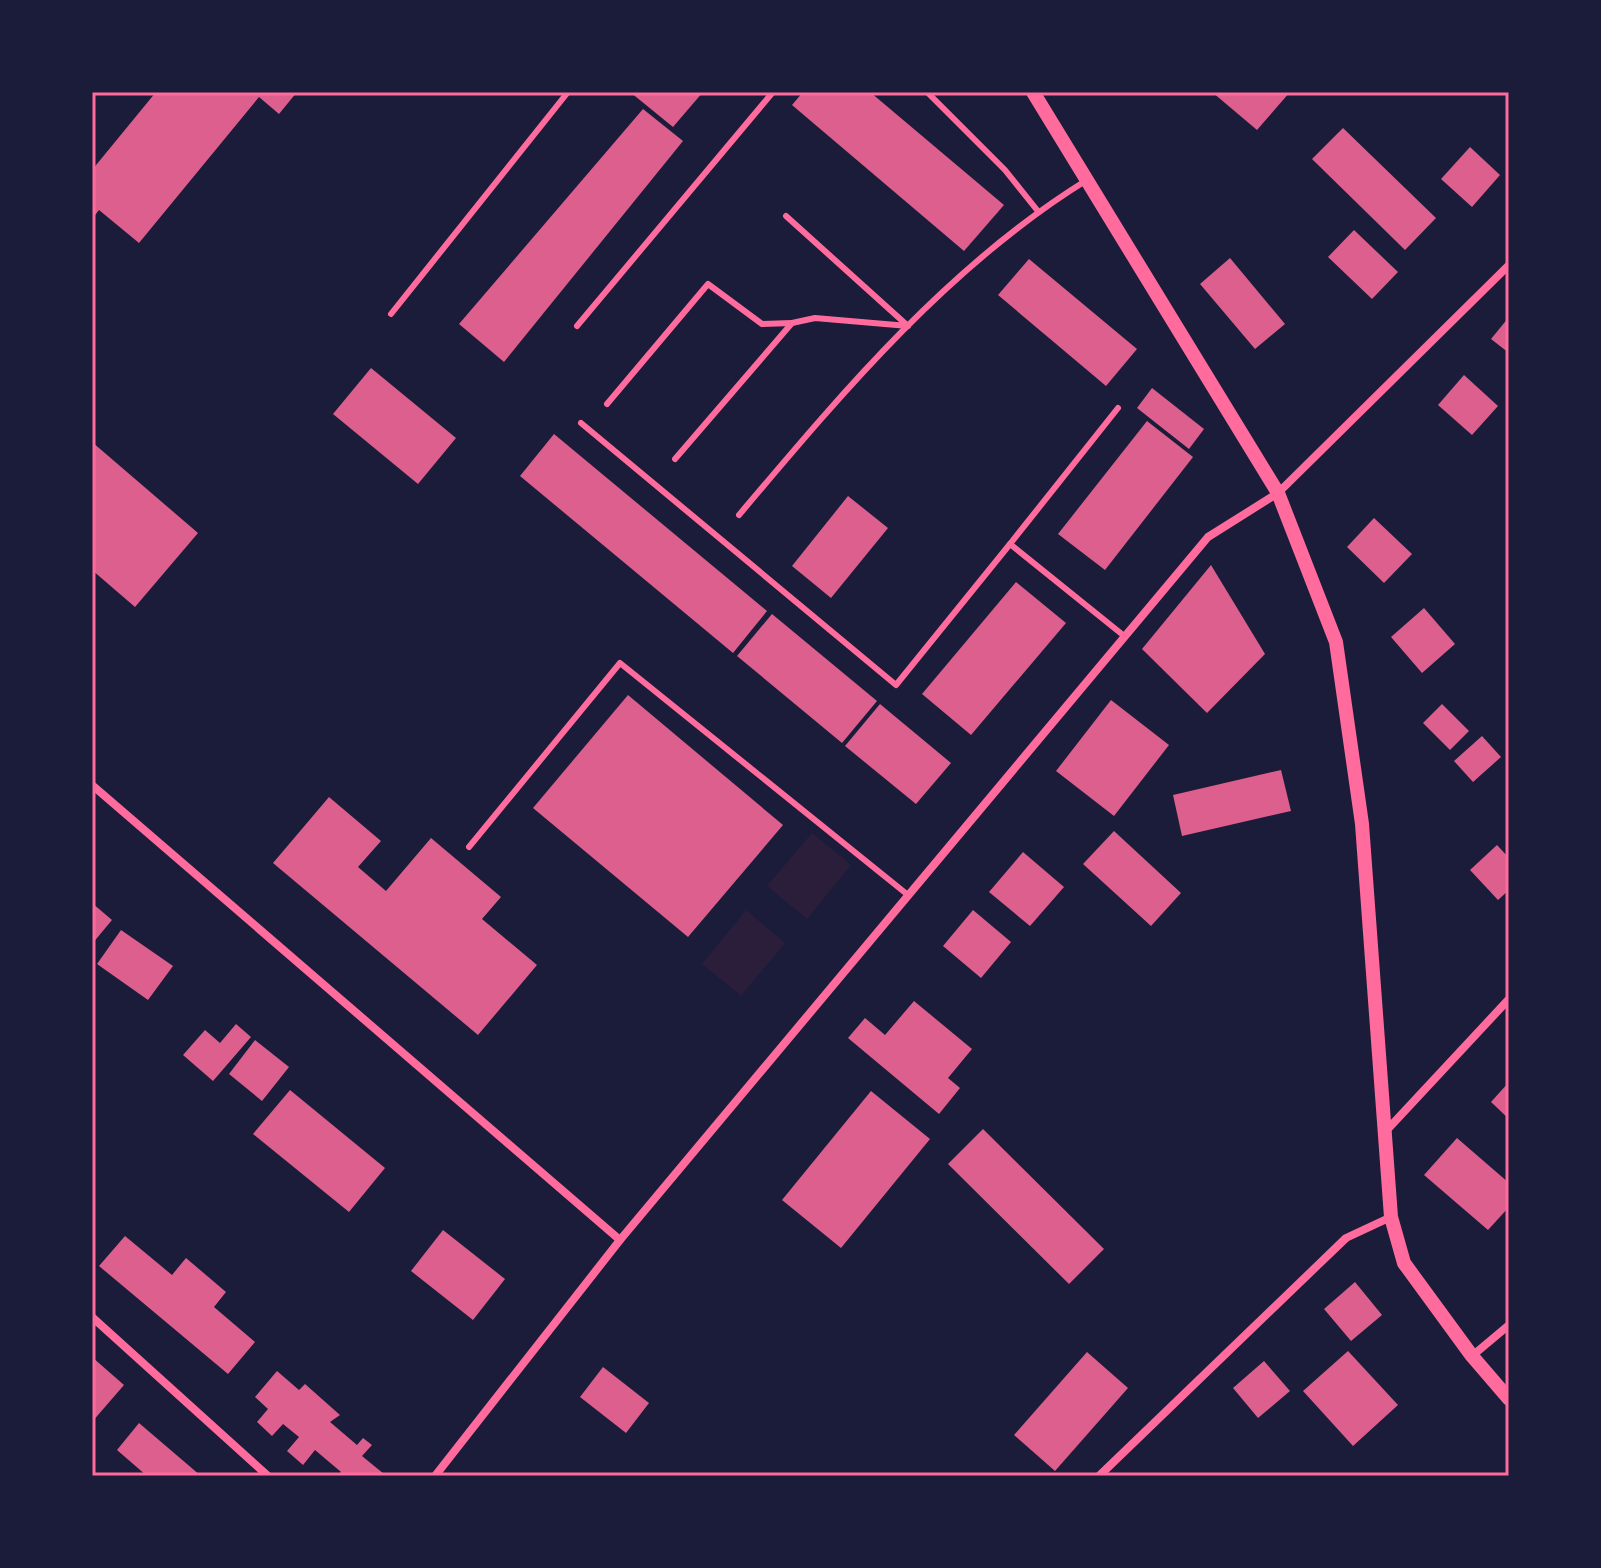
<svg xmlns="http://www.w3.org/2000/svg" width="1601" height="1568" viewBox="0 0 1601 1568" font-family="Rubik,sans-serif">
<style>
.green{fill:#2a1e3b}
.building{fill:#dd5f8e}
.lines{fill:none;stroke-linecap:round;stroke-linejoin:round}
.service{stroke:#ff6b9d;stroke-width:6}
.minor{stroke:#ff6b9d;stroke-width:8}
.tertiary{stroke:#ff6b9d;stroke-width:14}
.neatline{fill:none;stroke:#ff6b9d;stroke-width:3}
</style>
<rect width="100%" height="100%" fill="#1b1b3a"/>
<!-- green -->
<g class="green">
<path d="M812,833L851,865L807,919L767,886Z"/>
<path d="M746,910L785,943L741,996L702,964Z"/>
</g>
<!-- building -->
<g class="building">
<path d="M156,92H297L279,114L259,97L139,243L99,210L92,219V170Z"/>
<path d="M630,92H703L673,127Z"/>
<path d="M803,92H870L1004,205L964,251L792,105Z"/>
<path d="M1212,92H1290L1257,130Z"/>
<path d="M643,109L683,141L504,362L459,324Z"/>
<path d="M1343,128L1436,218L1405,250L1312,159Z"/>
<path d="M1470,147L1500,175L1472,207L1441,179Z"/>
<path d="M1354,230L1398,272L1372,299L1328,257Z"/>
<path d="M1230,258L1285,324L1255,349L1200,284Z"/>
<path d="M1029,259L1137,349L1106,386L998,295Z"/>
<path d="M1509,317V353L1491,339Z"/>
<path d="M371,368L456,438L418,484L333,414Z"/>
<path d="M1464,375L1498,406L1472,435L1438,405Z"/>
<path d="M1152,388L1204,429L1189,449L1137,408Z"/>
<path d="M1147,421L1193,457L1105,570L1058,534Z"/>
<path d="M554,434L767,611L733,653L520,476Z"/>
<path d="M92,442L198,533L135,607L92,570Z"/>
<path d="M848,496L888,528L831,598L792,566Z"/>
<path d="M1374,518L1412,554L1384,583L1347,547Z"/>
<path d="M1211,565L1265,654L1207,713L1142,649Z"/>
<path d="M1016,582L1066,623L971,735L922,694Z"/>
<path d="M1424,608L1455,644L1422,673L1391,637Z"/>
<path d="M772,614L877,701L842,743L737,656Z"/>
<path d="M628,695L783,825L688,937L533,808Z"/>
<path d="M1111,700L1169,745L1114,816L1056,771Z"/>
<path d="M880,704L951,763L916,804L845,746Z"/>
<path d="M1442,704L1469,731L1450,750L1423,723Z"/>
<path d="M1482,736L1501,757L1473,782L1454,761Z"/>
<path d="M1281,770L1291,811L1182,836L1173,795Z"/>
<path d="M329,797L381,841L358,867L386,891L431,838L501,897L482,919L537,965L478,1035L273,863Z"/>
<path d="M1114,831L1181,893L1151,926L1083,864Z"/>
<path d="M1497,845L1509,858V890L1498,900L1470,870Z"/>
<path d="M1023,852L1064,887L1030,926L989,892Z"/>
<path d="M92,903L112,920L92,944Z"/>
<path d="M973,910L1011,942L981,978L943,946Z"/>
<path d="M121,930L173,966L148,1000L97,964Z"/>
<path d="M914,1001L972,1049L948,1078L960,1088L939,1114L848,1038L865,1018L885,1035Z"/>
<path d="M236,1024L251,1037L213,1081L183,1055L205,1030L220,1043Z"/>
<path d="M255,1040L289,1067L262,1101L229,1074Z"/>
<path d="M1509,1082V1119L1491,1102Z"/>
<path d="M290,1090L385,1168L349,1212L253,1134Z"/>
<path d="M871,1091L930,1139L841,1248L782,1200Z"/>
<path d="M983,1129L1104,1249L1069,1284L948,1164Z"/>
<path d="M1457,1138L1509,1183V1207L1488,1230L1424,1175Z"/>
<path d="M443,1230L505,1279L473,1320L411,1271Z"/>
<path d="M125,1236L172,1275L186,1258L226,1292L214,1307L255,1342L228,1374L99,1266Z"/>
<path d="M1355,1282L1382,1315L1351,1341L1324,1309Z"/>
<path d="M1348,1351L1398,1405L1353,1446L1303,1391Z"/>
<path d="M1087,1352L1128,1388L1055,1471L1014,1435Z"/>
<path d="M92,1357L124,1385L92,1422Z"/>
<path d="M1264,1361L1290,1391L1258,1418L1233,1388Z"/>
<path d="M603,1367L649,1403L626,1433L580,1397Z"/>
<path d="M277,1371L299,1390L305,1384L340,1415L330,1422L357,1445L363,1438L372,1445L362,1456L384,1474L382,1476H337L341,1472L315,1450L303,1465L287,1451L299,1437L283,1424L272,1436L257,1422L268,1409L255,1397Z"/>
<path d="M139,1423L201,1476H147L117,1450Z"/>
</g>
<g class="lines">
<!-- service -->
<g class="service">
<path d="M927,92L1005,170L1037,210"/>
<path d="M391,314L568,92"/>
<path d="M577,326L773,92"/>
<path d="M607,404L708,284L762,324L792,323"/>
<path d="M581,423L896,685L1010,544L1123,635"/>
<path d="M675,459L792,323L815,318L908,326L786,216"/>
<path d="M739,515C842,393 949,265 1087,180"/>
<path d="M1010,544L1118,408"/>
<path d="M469,847L620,663L908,895"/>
</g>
<!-- minor -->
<g class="minor">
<path d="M92,785L620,1240"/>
<path d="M1386,1131L1509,999"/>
<path d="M92,1317L268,1476"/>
<path d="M1472,1356L1509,1325"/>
<path d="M435,1476L620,1240L1208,537L1278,493L1509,265"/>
<path d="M1099,1476L1346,1238L1391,1217"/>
</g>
<!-- tertiary -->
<path class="tertiary" d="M1033,92L1278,493L1336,642L1362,824L1391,1217L1404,1263L1472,1356L1509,1399"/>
</g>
<!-- border -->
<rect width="1601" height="1568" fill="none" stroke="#1b1b3a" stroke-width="188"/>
<rect x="94" y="94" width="1413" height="1380" class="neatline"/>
</svg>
